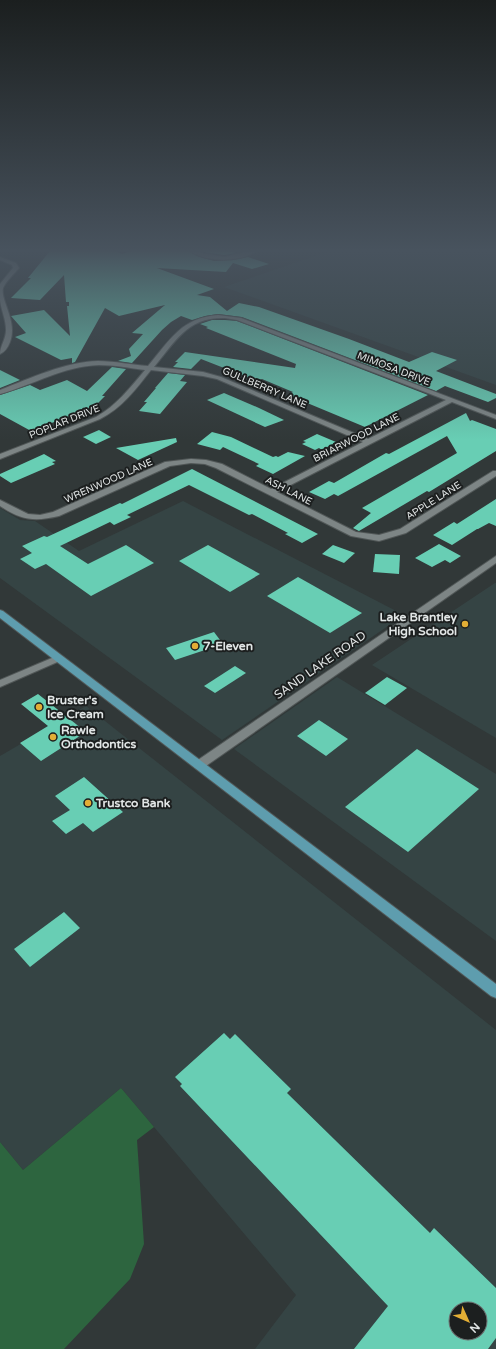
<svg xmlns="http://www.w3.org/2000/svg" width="496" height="1349" viewBox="0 0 496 1349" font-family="'Varela Round',sans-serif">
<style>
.built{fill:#354444;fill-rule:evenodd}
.green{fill:#2d653f}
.building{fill:#68ceb4;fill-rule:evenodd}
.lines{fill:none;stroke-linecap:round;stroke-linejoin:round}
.street-casing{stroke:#515757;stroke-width:2}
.secondary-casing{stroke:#515757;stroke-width:2}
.primary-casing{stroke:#515757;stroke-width:2}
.street{fill:#7d8585;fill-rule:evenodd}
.secondary{fill:#7d8585;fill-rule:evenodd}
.primary{fill:#5e9dae;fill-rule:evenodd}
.poi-dot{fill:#e3ae35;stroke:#1c1f1f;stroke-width:1.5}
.labels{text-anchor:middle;stroke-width:4;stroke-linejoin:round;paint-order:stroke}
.far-street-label{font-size:10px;fill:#e2e6e6;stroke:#1c1f1f}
.poi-label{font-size:12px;font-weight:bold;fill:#e2e6e6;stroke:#1c1f1f;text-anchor:start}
.street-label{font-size:12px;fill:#e2e6e6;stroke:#1c1f1f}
</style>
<rect width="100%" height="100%" fill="#313838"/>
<!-- built -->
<g class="built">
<path d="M330,251H496V385L224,287Z"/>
<path d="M183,501L404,615L222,740L0,578V508L20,520L35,521L79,551Z"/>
<path d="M495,583H496V738L372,665Z"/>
<path d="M337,677L496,774V941L234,749Z"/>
<path d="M86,706L496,1030V1349H255L296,1295L121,1088L23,1170L0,1142V756ZM456,1309H480V1333H456Z"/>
</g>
<!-- green -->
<path class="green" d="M121,1088L154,1127L137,1140L144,1244L130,1279L64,1349H0V1142L23,1170Z"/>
<!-- building -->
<g class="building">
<path d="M50,251H116L122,254L131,251H189L197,256L214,261L233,260L248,257L269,264L252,269L233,263L226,272L157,268L214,289L197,295L210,297L227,311L239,303L259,307L349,339L409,362L432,352L457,360L436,371L496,394V398L488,402L445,386L436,391L242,317L218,314L205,316L192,320L181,316L171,322L162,330L132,363L118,361L131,356L129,349L143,334L132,333L165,305L119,316L105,308L75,362L72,363V358L61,360L15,337L26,333L11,316L44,310L70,336L67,306H69V302H66L64,275L40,300L11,298L31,278H28Z"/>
<path d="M198,251H230L236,253L224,255Z"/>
<path d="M212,320H225L237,321L428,395L365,427L288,395L293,392L262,379L257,381L201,359L191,369L173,367L178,362H175L185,352L295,368L296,364L206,328L208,327L200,324Z"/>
<path d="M112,367L126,369L102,396H105L96,405H98L31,431L0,414V395L30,385L40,390L67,380L87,391Z"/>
<path d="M0,370L20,380L0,388Z"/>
<path d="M168,373L185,375L180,381L187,382L160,414L139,411L147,402H144L156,388H155Z"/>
<path d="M224,393L259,408L284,420L265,427L207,400Z"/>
<path d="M466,413L470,421L472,420L496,429V451L429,492L427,491L359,531L353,528L371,513L362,508L457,453L447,436L338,496L334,494L325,499L309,492L329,481L334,483L386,453L389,454Z"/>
<path d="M99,430L111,437L96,444L83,437Z"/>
<path d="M212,432L231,437L273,457L276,456L278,457L288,452L305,456L273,474L256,466L259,464L223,447L220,450L197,444Z"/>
<path d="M317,434L336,442L322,450L319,448L315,450L302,444L306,442L303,441Z"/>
<path d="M176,438L177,442L138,460L116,448Z"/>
<path d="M44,454L56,461L52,462L55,464L11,483L0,476V474Z"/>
<path d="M192,469L318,534L302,543L285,534L288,533L252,514L249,515L189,485L127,515L131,517L114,525L110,522L60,546L88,564L126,545L154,563L91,596L46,564L35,569L20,559L32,553L22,546L44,536L47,537L120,503L122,504Z"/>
<path d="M496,499V526L489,523L478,529H477L452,545L433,535L454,522L457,524Z"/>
<path d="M439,544L461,556L450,563L445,560L432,567L415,558Z"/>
<path d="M208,545L260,574L230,592L179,561Z"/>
<path d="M333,545L355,553L344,563L322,554Z"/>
<path d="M375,554L400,555L399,574L373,572Z"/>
<path d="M298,577L362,613L330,633L267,596Z"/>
<path d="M214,632L223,644L175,660L166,648Z"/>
<path d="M235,666L246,673L215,693L204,686Z"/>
<path d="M387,677L407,688L385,705L365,693Z"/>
<path d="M38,694L86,732L41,761L20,743L48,726L21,704Z"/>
<path d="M319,720L348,739L326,756L297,736Z"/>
<path d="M417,749L479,789L408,852L345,807Z"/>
<path d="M84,777L123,812L93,832L83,823L66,834L52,821L70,810L55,796Z"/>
<path d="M64,912L80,928L30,967L14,949Z"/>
<path d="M224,1033L230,1039L235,1034L291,1089L287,1093L430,1233L434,1228L496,1288V1338L488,1349H354L388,1306L180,1086L182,1084L175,1077ZM456,1309H480V1333H456Z"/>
</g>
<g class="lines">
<!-- street casing -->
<g class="street-casing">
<g id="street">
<path d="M190,251L224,257L250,251H257C240,262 207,263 190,251Z"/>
<path d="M0,257L16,263L19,268C14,274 6,281 3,288C0,300 18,322 10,342C8,347 5,352 0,354C0,346 6,339 6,330C6,319 1,310 0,300C0,294 0,289 0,284L13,268L12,265L0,260Z"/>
<path d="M218,315L241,318L496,415V419L452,402L277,492L356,532L379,535L400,529L493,471H496V476L406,533L379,541L351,536L216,468L205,464L191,463L170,466L59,516C34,522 21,520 0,506V500L28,514L40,515L53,512L165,462L191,459L206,460L222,464L271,489L363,442L217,379L203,376L151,370C136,389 122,408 100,419L0,459V454L96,417C117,405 130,388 145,370C130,368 114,365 99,365C64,366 33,385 0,394V390C31,378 65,362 98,361C115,361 132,365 148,366C170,340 181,318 218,315ZM225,318L237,320L446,400L368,439L221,377L203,372L154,367C176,341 187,317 225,318Z"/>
<path d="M59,655L64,658L62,660L0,687V680Z"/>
</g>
</g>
<!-- secondary casing -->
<g class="secondary-casing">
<path id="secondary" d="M496,556V563L203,768H195L193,765L195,762Z"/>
</g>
<!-- primary casing -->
<g class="primary-casing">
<path id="primary" d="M0,610L3,611L496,984V998L491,996L0,618Z"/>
</g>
<!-- street -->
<use href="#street" class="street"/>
<!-- secondary -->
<use href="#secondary" class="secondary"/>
<!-- primary -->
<use href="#primary" class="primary"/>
</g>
<!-- sky -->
<linearGradient id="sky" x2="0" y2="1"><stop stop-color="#1b1f1f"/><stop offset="0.57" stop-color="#48535e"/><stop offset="1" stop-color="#48535e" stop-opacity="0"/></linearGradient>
<rect width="496" height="440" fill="url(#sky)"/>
<!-- markers -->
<g class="poi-dot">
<circle cx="465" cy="624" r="4"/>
<circle cx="195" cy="646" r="4"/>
<circle cx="39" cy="707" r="4"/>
<circle cx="53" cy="737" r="4"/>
<circle cx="88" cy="803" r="4"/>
</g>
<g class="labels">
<!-- far-street labels -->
<g class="far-street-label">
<text transform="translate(394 368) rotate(21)" y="4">MIMOSA DRIVE</text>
<text transform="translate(265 387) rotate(23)" y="4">GULLBERRY LANE</text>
<text transform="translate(64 421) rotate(-22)" y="4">POPLAR DRIVE</text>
<text transform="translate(356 437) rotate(-27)" y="4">BRIARWOOD LANE</text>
<text transform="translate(108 480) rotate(-24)" y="4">WRENWOOD LANE</text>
<text transform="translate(289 490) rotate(27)" y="4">ASH LANE</text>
<text transform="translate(433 500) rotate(-32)" y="4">APPLE LANE</text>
</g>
<!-- poi labels -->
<g class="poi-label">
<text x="457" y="621" text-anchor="end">Lake Brantley<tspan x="457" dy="14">High School</tspan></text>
<text x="203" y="650">7-Eleven</text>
<text x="47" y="704">Bruster's<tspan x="47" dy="14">Ice Cream</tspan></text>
<text x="61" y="734">Rawle<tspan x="61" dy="14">Orthodontics</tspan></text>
<text x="96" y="807">Trustco Bank</text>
</g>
<!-- street labels -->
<g class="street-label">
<text transform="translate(320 665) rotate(-35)" y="4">SAND LAKE ROAD</text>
</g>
</g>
<!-- north arrow -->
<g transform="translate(468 1321) rotate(135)"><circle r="19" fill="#1c1f1f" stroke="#6b6f6f"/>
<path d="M0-3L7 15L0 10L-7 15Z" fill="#e3ae35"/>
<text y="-6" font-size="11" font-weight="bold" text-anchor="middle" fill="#e2e6e6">N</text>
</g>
</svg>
